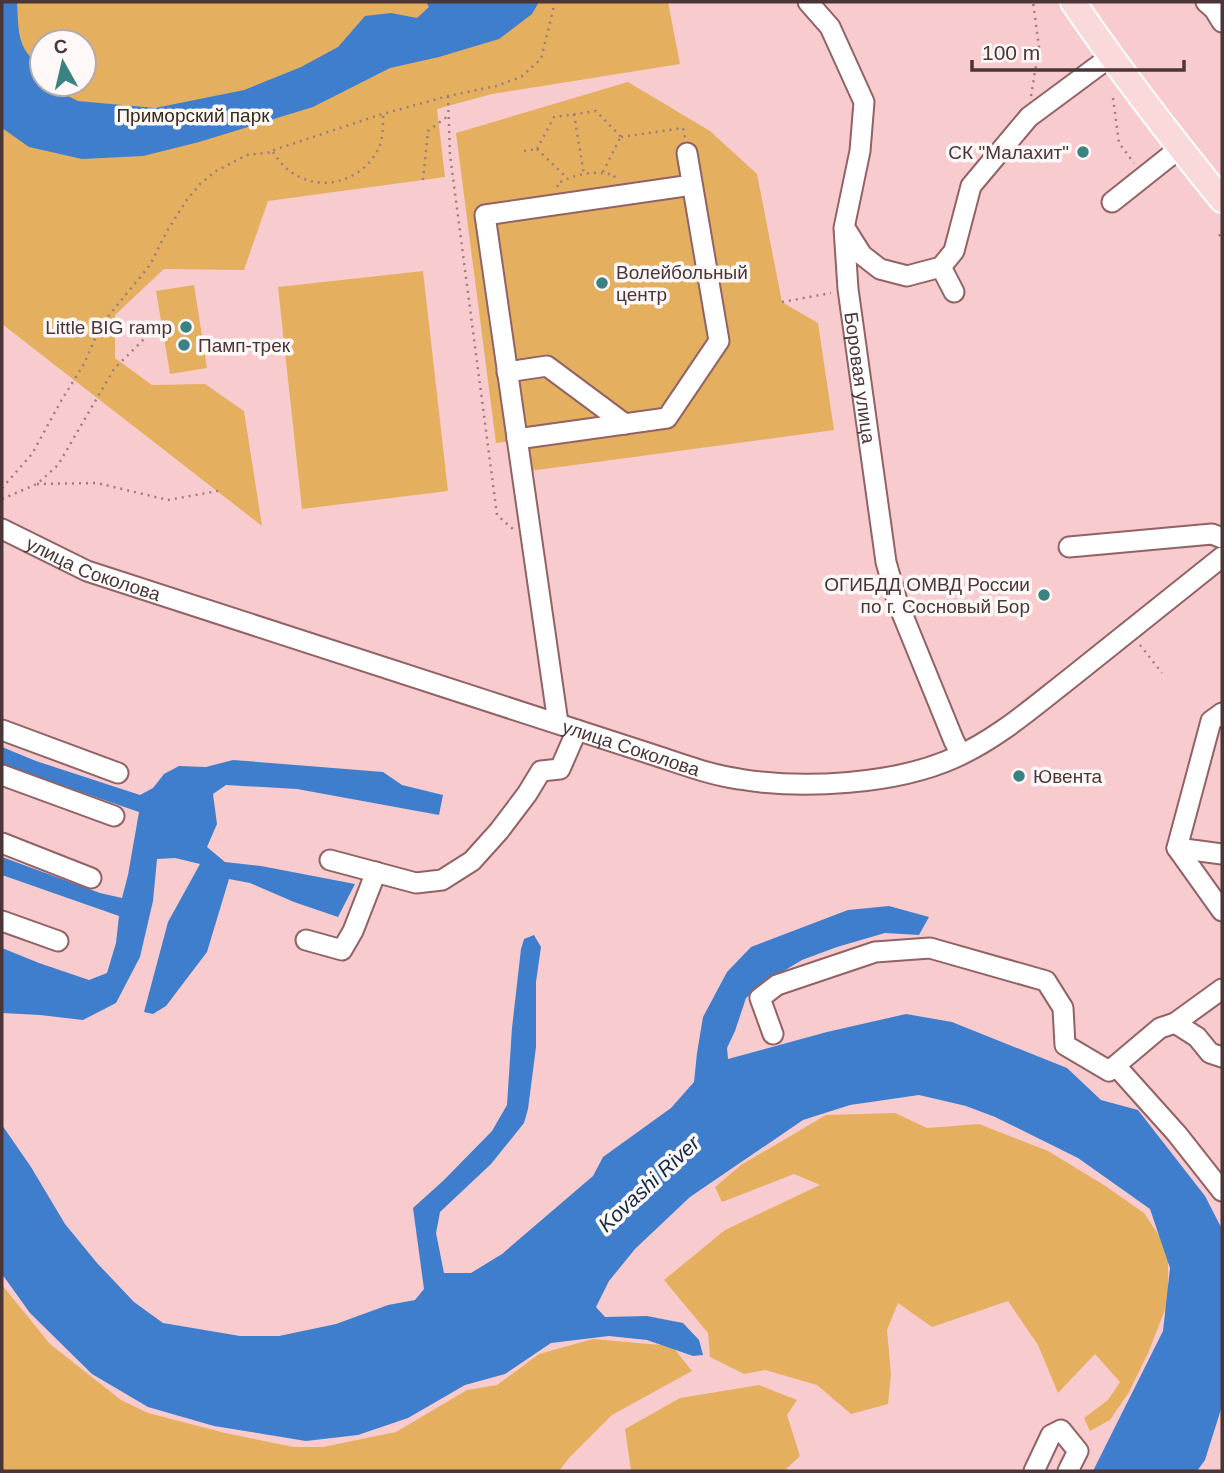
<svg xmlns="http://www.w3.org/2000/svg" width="1224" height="1473" viewBox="0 0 1224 1473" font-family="Helvetica,sans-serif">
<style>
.green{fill:#e5af60;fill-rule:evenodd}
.water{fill:#3e7ecc}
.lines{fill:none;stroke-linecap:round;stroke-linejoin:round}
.minor-casing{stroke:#926265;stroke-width:23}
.major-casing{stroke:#fff;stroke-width:28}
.path{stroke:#9d7d7e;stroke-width:2.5;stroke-dasharray:2 5;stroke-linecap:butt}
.minor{stroke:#fff;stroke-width:19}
.major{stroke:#fad9da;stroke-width:24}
.poi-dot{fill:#3a8382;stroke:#fef8f8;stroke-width:2.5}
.labels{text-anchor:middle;stroke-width:7;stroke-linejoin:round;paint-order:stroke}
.park-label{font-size:19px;fill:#372b1a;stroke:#fef8f8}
.poi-label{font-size:19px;fill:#4b3536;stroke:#fef8f8;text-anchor:end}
.street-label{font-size:19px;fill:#4b3536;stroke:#fef8f8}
.water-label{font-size:21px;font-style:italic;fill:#112b4b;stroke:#fef8f8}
</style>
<rect width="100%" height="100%" fill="#f8ccce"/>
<!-- green -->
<g class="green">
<path d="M2,2H668L680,64L492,94L437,109L445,177L268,201L244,270L164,269L115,315V358L152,385L205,384L244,411L262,526L2,324ZM42,42H84V84H42Z"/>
<path d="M628,82L710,131L757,174L782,302L818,323L834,430L522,472L517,440L496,443L456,133Z"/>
<path d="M423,271L448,491L302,509L278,287Z"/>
<path d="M194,285L207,368L170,374L156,291Z"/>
<path d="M895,1113L927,1128L979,1124L1048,1151L1104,1185L1144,1213L1168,1249V1302L1149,1351L1129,1392L1110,1420L1090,1431L1084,1418L1108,1400L1120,1382L1095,1354L1058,1393L1038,1345L1008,1301L932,1327L898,1303L887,1330L891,1374L888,1404L851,1414L817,1385L765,1370L744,1374L710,1357L708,1333L664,1280L725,1230L820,1185L794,1174L722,1202L715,1187L741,1165L826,1115Z"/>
<path d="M2,1285L50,1344L121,1400L148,1413L225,1433L294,1447H323L396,1432L467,1390L497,1385L539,1354L593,1339L672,1346L692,1371L612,1415L569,1458L559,1471H2Z"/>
<path d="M759,1385L797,1400L787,1415L800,1456L784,1471H631L625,1429L680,1398Z"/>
</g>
<!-- water -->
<g class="water">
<path d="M2,2H17C19,33 16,47 42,68V84H55L60,92L78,101L155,108L244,90L301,67L338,47L365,16L391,13L417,18L429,7L426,2H539L532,14L499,39L439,57L390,68L313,107L199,142L143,156L82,159L29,147L2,128Z"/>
<path d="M2,747L36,761L140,795L153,788L164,774L179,766L206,767L233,760L383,772L402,785L443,795L439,815L297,789L226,785L213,794L217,824L207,847L225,862L261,866L355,884L338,917L294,902L250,883L229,879L207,952L166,1006L153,1014L144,1012L168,922L200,864L175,858L157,859L153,901L140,957L116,1003L83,1020L40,1015L2,1013V948L39,963L89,980L107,973L116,943L119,916L2,875V857L100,893L122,898L128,875L139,812L2,765Z"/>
<path d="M889,906L929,917L919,935L885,933L837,947L802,960L767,981L746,998L735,1031L727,1048L728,1059L827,1032L906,1014L952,1022L1067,1068L1101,1100L1138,1110L1205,1196L1222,1229V1406L1205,1460L1197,1471H1093L1163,1331L1170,1268L1150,1209L1078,1158L995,1117L966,1106L919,1095L850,1105L803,1120L690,1197L635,1249L609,1281L596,1307L605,1317L647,1316L683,1323L699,1340L703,1355L693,1356L647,1340L609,1336L551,1343L505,1374L465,1385L408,1418L358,1435L306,1441L214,1426L148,1407L92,1374L30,1313L2,1274V1125L31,1167L65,1224L97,1263L134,1302L163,1323L240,1336H279L336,1324L388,1305L415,1300L424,1289L413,1208L444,1180L492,1131L507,1105L512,1028L521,949L524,939L534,935L541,947L536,982V1047L528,1109L524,1123L491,1164L440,1212L436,1233L444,1273H471L502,1254L593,1176L603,1157L671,1108L694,1082L697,1053L703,1017L727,972L751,947L848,910Z"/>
</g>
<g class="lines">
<!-- minor casing -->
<g class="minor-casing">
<g id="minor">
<path id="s1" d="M808,2L830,27L864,102L860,151L844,228L848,289L886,562L897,601L954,741L961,754"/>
<path d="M1206,2L1214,9L1222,22"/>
<path d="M1112,202L1180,148"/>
<path d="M845,228L862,255L880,269L907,276L941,267L954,251L971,186L1029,117L1110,57"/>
<path d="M941,267L954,292"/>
<path d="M507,372L547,366L625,424"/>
<path d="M517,439L667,418L719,341L687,153"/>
<path id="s2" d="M2,529L87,571L657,756C684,765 711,775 739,779C803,790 896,784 954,758C997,739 1032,708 1068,680C1120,639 1171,598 1222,557"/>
<path d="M1069,547L1212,534L1222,538"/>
<path d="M1222,713L1211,721L1177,848L1222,911"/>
<path d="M558,723L485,215L692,185"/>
<path d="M2,730L118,773"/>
<path d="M2,775L114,816"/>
<path d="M2,843L91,878"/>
<path d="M1177,848L1222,854"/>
<path d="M330,860L416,883L442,880L472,861L499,831L527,794L541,771L560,769L577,730"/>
<path d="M2,921L58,941"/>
<path d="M306,940L342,950L353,931L376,872"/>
<path d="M1175,1023L1197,1037L1210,1053L1222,1057"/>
<path d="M773,1034L760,998L777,985L875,952L930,948L1046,981L1063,1008L1065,1045L1109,1071L1160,1028L1175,1023L1222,989"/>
<path d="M1116,1066L1177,1134L1222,1191"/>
<path d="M1034,1471L1051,1435L1061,1430L1078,1451L1068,1471"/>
</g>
</g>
<!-- major casing -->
<g class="major-casing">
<path id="major" d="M1073,2C1120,71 1170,136 1222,200"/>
</g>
<!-- path -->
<g class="path">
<path d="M448,96L450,155L497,515L514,530"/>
<path d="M1031,96L1039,47L1033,2"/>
<path d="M1113,98L1119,143L1134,163"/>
<path d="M574,114L584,175"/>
<path d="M621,137L683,128L685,138"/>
<path d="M537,149L554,117L596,111L621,137"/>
<path d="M537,149L567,178"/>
<path d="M524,151L537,149"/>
<path d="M273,152C279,161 286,170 296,175C328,194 370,176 381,142C383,133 383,124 383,115"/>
<path d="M603,172L620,138"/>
<path d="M423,180L428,131L448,116"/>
<path d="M558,187L557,184C573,174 596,170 614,175L615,179"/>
<path d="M1219,236L1222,233"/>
<path d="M782,302L831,293"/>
<path d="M37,484L97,483L168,500L223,490"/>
<path d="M2,488L32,454L61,401L84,364L101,325L150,265L167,231L186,201L200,184L216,171L247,155L273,152L274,150L379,115L448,96L496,86L521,77L541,59L555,2"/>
<path d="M2,499L37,484L58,465L114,369L161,322"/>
<path d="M1140,645L1162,673"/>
</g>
<!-- minor -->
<use href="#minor" class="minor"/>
<!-- major -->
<use href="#major" class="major"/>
</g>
<!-- markers -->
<g class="poi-dot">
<circle cx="1083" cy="152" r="7"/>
<circle cx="602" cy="283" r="7"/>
<circle cx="186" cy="327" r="7"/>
<circle cx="184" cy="345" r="7"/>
<circle cx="1044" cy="595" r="7"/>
<circle cx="1019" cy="776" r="7"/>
</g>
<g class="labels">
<!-- park labels -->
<g class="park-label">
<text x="193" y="122">Приморский парк</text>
</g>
<!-- poi labels -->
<g class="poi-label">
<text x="1069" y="159">СК "Малахит"</text>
<text x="616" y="279" text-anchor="start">Волейбольный<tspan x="616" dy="22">центр</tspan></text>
<text x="172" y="334">Little BIG ramp</text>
<text x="198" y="352" text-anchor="start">Памп-трек</text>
<text x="1030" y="591">ОГИБДД ОМВД России<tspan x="1030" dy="22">по г. Сосновый Бор</tspan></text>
<text x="1033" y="783" text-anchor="start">Ювента</text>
</g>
<!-- street labels -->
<g class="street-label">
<text dy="7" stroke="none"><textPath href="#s1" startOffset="394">Боровая улица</textPath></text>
<text dy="7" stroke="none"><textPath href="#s2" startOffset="100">улица Соколова</textPath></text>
<text dy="7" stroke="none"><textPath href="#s2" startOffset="667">улица Соколова</textPath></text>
</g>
<!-- water labels -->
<g class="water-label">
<text transform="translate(649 1184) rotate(-43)" y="7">Kovashi River</text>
</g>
</g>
<!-- border -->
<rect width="1224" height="1473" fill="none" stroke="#4b3536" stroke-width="7"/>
<!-- north arrow -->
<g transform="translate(63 63) rotate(352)"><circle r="33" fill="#fef8f8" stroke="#b6aaaa" stroke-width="2"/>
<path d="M0-5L12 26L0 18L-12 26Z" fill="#3a8382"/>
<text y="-10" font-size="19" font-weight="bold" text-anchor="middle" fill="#4b3536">С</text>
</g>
<!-- scale -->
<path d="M972 60v10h212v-10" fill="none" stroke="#4b3536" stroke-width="3.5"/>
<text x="982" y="60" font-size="21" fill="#4b3536" stroke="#fef8f8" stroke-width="5" paint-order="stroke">100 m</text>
</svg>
